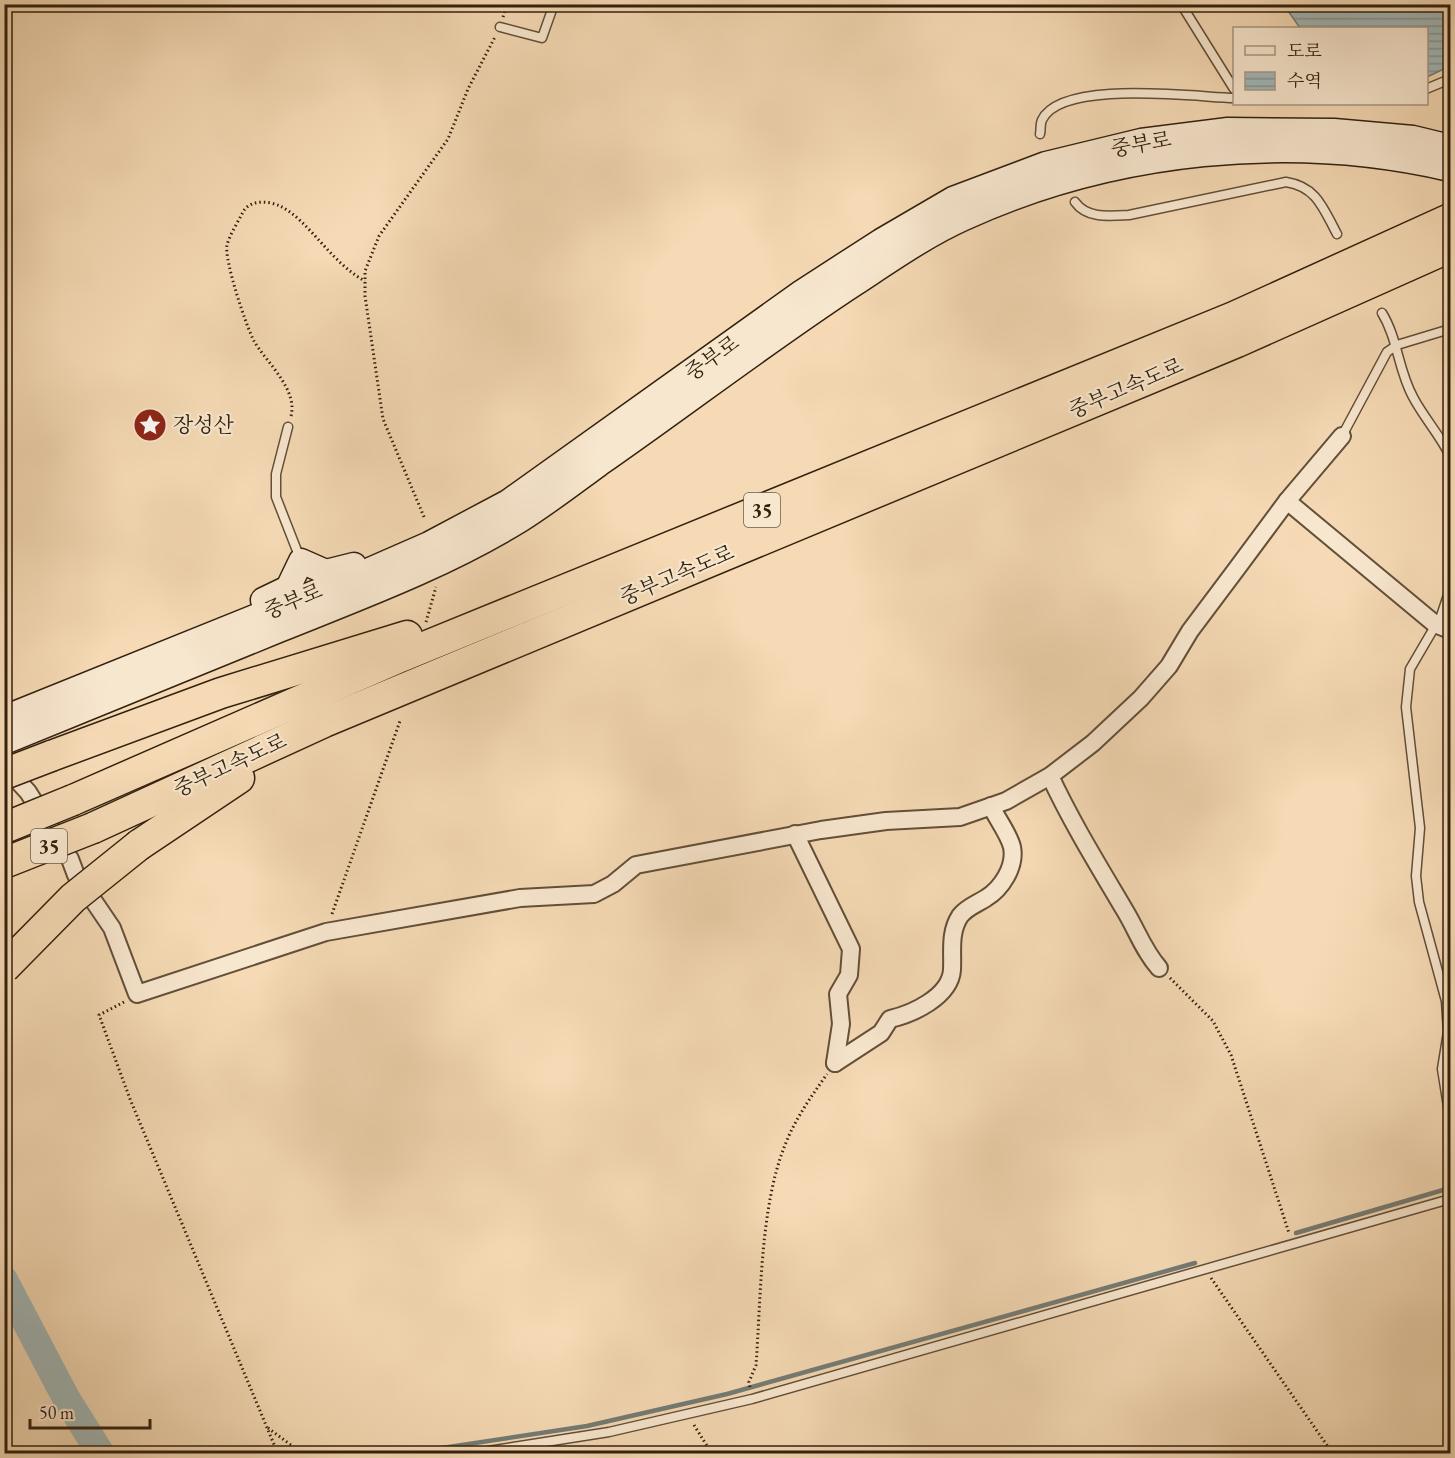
<svg xmlns="http://www.w3.org/2000/svg" width="1455" height="1458" viewBox="0 0 1455 1458" font-family="'EB Garamond','Noto Serif KR',serif">
<style>
.water{fill:url(#water-rules);stroke:#757c75;stroke-width:1.5}
.lines{fill:none;stroke-linecap:round;stroke-linejoin:round}
.stream{stroke:#757c75;stroke-width:4.5}
.river{stroke:#a2b8b9;stroke-width:28}
.lane-casing{stroke:#634f38;stroke-width:11}
.street-casing{stroke:#634f38;stroke-width:20}
.secondary-casing{stroke:#32210f;stroke-width:27}
.highway-casing{stroke:#32210f;stroke-width:33}
.path{stroke:#32210f;stroke-width:3;stroke-dasharray:1.5 3;stroke-linecap:butt}
.lane{stroke:#f8e7cf;stroke-width:8}
.street{stroke:#f8e7cf;stroke-width:16}
.secondary{stroke:#f8e7cf;stroke-width:24}
.highway{stroke:#f5dab5;stroke-width:30}
.highway-bridge-casing{stroke:#32210f;stroke-width:33;stroke-linecap:butt}
.highway-bridge{stroke:#f5dab5;stroke-width:30}
.labels{text-anchor:middle;stroke-width:4.5;stroke-linejoin:round;paint-order:stroke}
.shield{fill:#f8e7cf;stroke:#6d5c49;stroke-width:1.5}
.shield-label{font-size:20px;font-weight:bold;fill:#32210f}
.street-label{font-size:21px;fill:#32210f;stroke:#f8e7cf}
.poi-label{font-size:21px;fill:#32210f;stroke:#f8e7cf;text-anchor:start}
</style>
<defs>
<pattern id="water-rules" width="6" height="5" patternUnits="userSpaceOnUse" patternTransform="scale(1.5)"><rect width="6" height="5" fill="#a2b8b9"/><path d="M0 2.5h6" fill="none" stroke="#859595"/></pattern>
</defs>
<rect width="100%" height="100%" fill="#f5dab5"/>
<filter id="stains"><feTurbulence type="fractalNoise" baseFrequency=".00333" numOctaves="4"/><feColorMatrix values="0 0 0 0 .2 0 0 0 0 .09 0 0 0 0 .02 0 0 0 .5 -.17"/></filter>
<radialGradient id="worn" r=".72"><stop offset=".6" stop-color="#630" stop-opacity="0"/><stop offset="1" stop-color="#630" stop-opacity=".3"/></radialGradient>
<!-- water -->
<path class="water" d="M1284,5H1450V66L1427,77L1426,28H1300Z"/>
<g class="lines">
<!-- stream -->
<g class="stream">
<path d="M1296,1233L1450,1188"/>
<path d="M402,1454L587,1426L727,1394L1195,1263"/>
</g>
<!-- river -->
<path class="river" d="M4,1280L66,1398L101,1454"/>
<!-- lane casing -->
<g class="lane-casing">
<g id="lane">
<path d="M1181,4L1234,89"/>
<path d="M500,27L542,38L554,4"/>
<path d="M1426,89L1450,79"/>
<path d="M1040,134C1041,130 1040,124 1042,120C1061,79 1195,97 1234,98"/>
<path d="M1075,202C1087,219 1110,216 1129,215L1286,182C1317,187 1323,208 1337,234"/>
<path d="M1382,313C1398,339 1398,370 1413,397C1424,418 1440,435 1450,456"/>
<path d="M288,427L276,474V497L301,561"/>
<path d="M1342,436L1387,352L1397,345L1450,329"/>
<path d="M1450,570L1449,592L1441,616L1410,669L1406,707L1420,828L1416,876L1419,902L1446,1001L1448,1032L1442,1069L1450,1119"/>
<path d="M469,1454L609,1432L752,1399L1450,1199"/>
</g>
</g>
<!-- street casing -->
<g class="street-casing">
<g id="street">
<path d="M1287,501L1435,624L1450,630"/>
<path d="M5,767L28,792L70,859L76,875L112,928L137,994L326,932L520,898L594,894L613,884L636,865L821,830L886,821L960,817L1006,801L1050,776L1093,743L1141,698L1169,666L1190,631L1238,567L1287,501L1342,436"/>
<path d="M1050,776C1072,823 1098,865 1124,909C1137,930 1143,950 1159,968"/>
<path d="M795,834L851,949L849,975L838,994L841,1024L835,1063"/>
<path d="M835,1063L881,1033L890,1019C912,1014 950,997 952,970C953,952 949,933 960,916C967,907 977,904 986,898C1001,889 1016,867 1012,847C1009,834 997,819 991,806"/>
</g>
</g>
<!-- secondary casing -->
<g class="secondary-casing">
<g id="secondary">
<path d="M263,600L288,588L301,561L326,572L354,565"/>
<path d="M4,718L349,579L429,544L508,502L802,292L881,241L953,199L1046,164L1141,141L1228,130L1334,131L1413,138L1450,147"/>
<path d="M4,742C96,705 188,667 279,630C361,597 445,566 520,520C547,503 573,483 599,464C684,405 767,341 854,284C889,261 926,235 964,218C1113,150 1291,132 1450,169"/>
</g>
</g>
<!-- highway casing -->
<g class="highway-casing">
<g id="highway">
<path d="M51,756L221,693L407,636"/>
<path d="M73,800L400,657L1234,317L1450,219"/>
<path d="M93,828L324,722L1237,342L1450,247"/>
<path d="M139,845L239,778"/>
</g>
</g>
<!-- path -->
<g class="path">
<path d="M503,17L507,4"/>
<path d="M291,416C298,389 266,362 254,341C246,326 224,260 227,245C230,234 238,222 243,212C250,199 269,201 280,206C308,219 331,263 365,281"/>
<path d="M424,517L383,419L365,296V271L379,236L448,139L468,89L495,37"/>
<path d="M426,622L436,587"/>
<path d="M332,914L400,721"/>
<path d="M1170,978L1213,1021L1231,1055L1289,1233"/>
<path d="M124,1002L99,1015L130,1099L278,1454"/>
<path d="M1211,1278L1333,1454"/>
<path d="M750,1387L749,1382L756,1365C761,1298 760,1207 785,1145C795,1119 811,1097 827,1074"/>
<path d="M694,1425L712,1454"/>
<path d="M268,1428L303,1454"/>
</g>
<!-- lane -->
<use href="#lane" class="lane"/>
<!-- street -->
<use href="#street" class="street"/>
<!-- secondary -->
<use href="#secondary" class="secondary"/>
<!-- highway -->
<use href="#highway" class="highway"/>
<!-- highway-bridge casing -->
<g class="highway-bridge-casing">
<g id="highway-bridge">
<path d="M4,774L51,756"/>
<path d="M4,828L73,800"/>
<path d="M4,863L93,828"/>
<path d="M4,968L73,898L139,845"/>
</g>
</g>
<!-- highway-bridge -->
<use href="#highway-bridge" class="highway-bridge"/>
</g>
<!-- icons -->
<defs>
<g id="sight-disc" transform="scale(1.725)"><circle r="9.5" fill="#8f2418" stroke="#f8e7cf"/><path d="M0-6L1.8-2.2L6-1.7L2.9 1.2L3.7 5.4L0 3.3L-3.7 5.4L-2.9 1.2L-6-1.7L-1.8-2.2Z" fill="#fff"/></g>
</defs>
<g fill-rule="evenodd">
<use href="#sight-disc" x="150" y="425"/>
</g>
<g class="labels">
<!-- shield labels -->
<g class="shield">
<rect x="744" y="493" width="36" height="34" rx="4.5"/>
<rect x="31" y="829" width="36" height="34" rx="4.5"/>
</g>
<g class="shield-label">
<text x="762" y="517">35</text>
<text x="49" y="853">35</text>
</g>
<!-- street labels -->
<g class="street-label">
<text transform="translate(1141 144) rotate(-10)" y="7">중부로</text>
<text transform="translate(712 358) rotate(-36)" y="7">중부로</text>
<text transform="translate(1126 388) rotate(-23)" y="7">중부고속도로</text>
<text transform="translate(677 575) rotate(-23)" y="7">중부고속도로</text>
<text transform="translate(293 601) rotate(-22)" y="7">중부로</text>
<text transform="translate(230 765) rotate(-25)" y="7">중부고속도로</text>
</g>
<!-- poi labels -->
<g class="poi-label">
<text x="173" y="432">장성산</text>
</g>
</g>
<!-- margin -->
<rect width="1455" height="1458" fill="none" stroke="#f5dab5" stroke-width="24"/>
<rect x="6" y="6" width="1443" height="1446" fill="none" stroke="#32210f" stroke-width="3"/>
<rect x="12" y="12" width="1431" height="1434" fill="none" stroke="#32210f" stroke-width="1.5"/>
<!-- legend -->
<rect x="1233" y="27" width="195" height="78" fill="#f8e7cf" stroke="#a99882" stroke-width="1.5"/>
<rect x="1245" y="46" width="30" height="9" fill="#f8e7cf" stroke="#a99882" stroke-width="1.5"/>
<text x="1287" y="57" font-size="18" fill="#32210f">도로</text>
<rect x="1245" y="72" width="30" height="18" fill="url(#water-rules)" stroke="#a99882" stroke-width="1.5"/>
<text x="1287" y="87" font-size="18" fill="#32210f">수역</text>
<!-- scale -->
<path d="M30 1419v9h120v-9" fill="none" stroke="#32210f" stroke-width="3"/>
<text x="39" y="1419" font-size="18" fill="#32210f" stroke="#f8e7cf" stroke-width="4.5" paint-order="stroke">50 m</text>
<rect width="100%" height="100%" filter="url(#stains)"/>
<rect width="100%" height="100%" fill="url(#worn)"/>
</svg>
